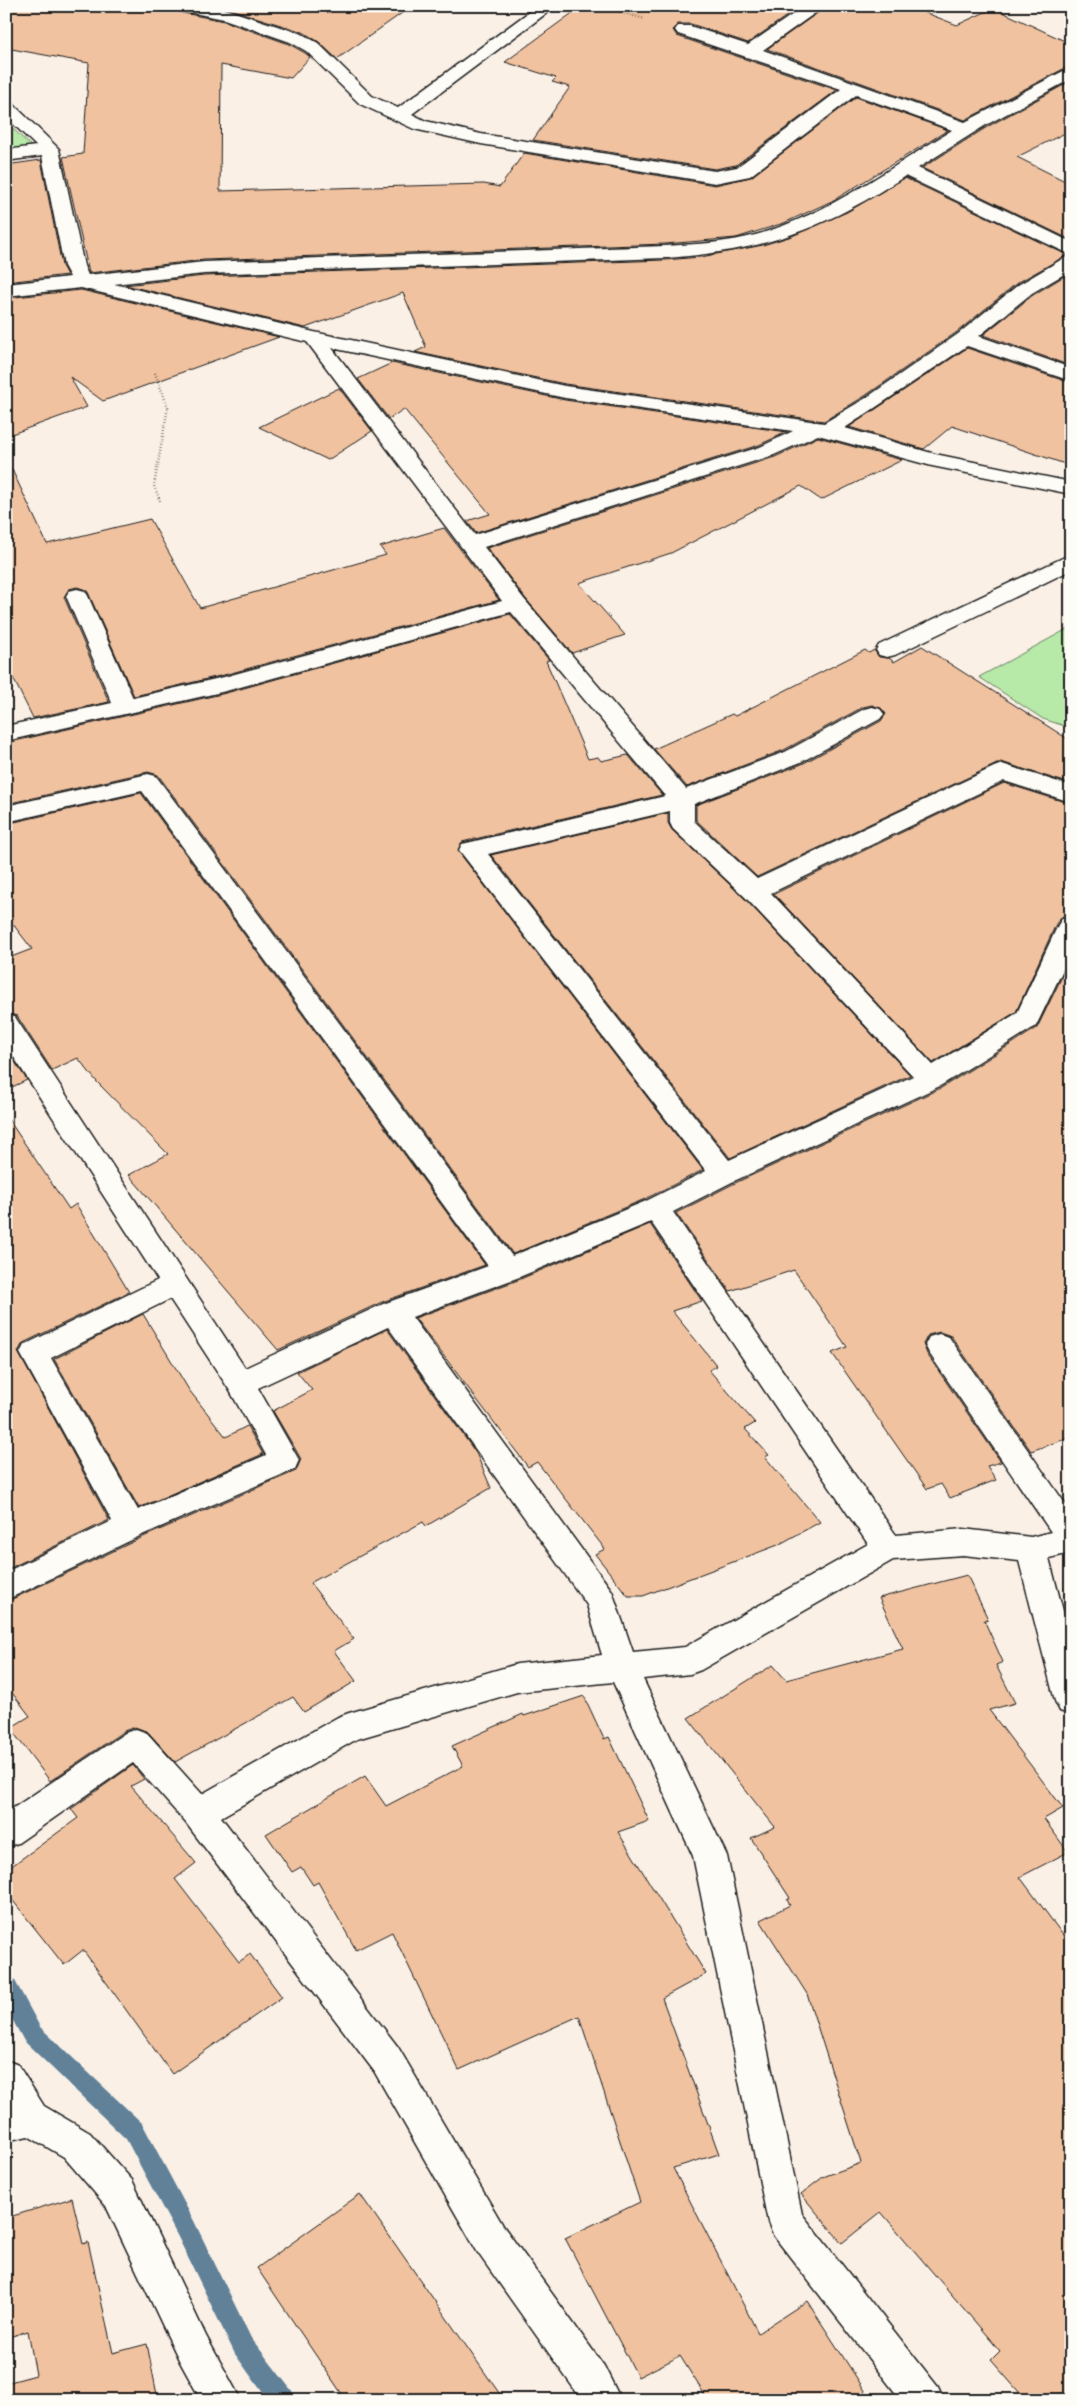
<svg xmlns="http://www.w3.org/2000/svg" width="1077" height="2406" viewBox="0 0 1077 2406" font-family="Dekko,sans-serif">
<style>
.green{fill:#b7e9a9;stroke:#6a8262}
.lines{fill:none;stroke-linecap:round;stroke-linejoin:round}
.stream{fill:#608198;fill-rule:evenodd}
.building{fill:#f0c2a0;stroke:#1c1c1c}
.minor-casing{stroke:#1c1c1c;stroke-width:3}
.path{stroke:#1c1c1c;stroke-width:2.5;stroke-dasharray:0.5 2.5;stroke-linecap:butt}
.minor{fill:#fdfcf7;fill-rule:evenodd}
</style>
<rect width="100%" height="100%" fill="#faf0e6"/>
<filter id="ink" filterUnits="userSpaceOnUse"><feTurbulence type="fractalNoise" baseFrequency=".02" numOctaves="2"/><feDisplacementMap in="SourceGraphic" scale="10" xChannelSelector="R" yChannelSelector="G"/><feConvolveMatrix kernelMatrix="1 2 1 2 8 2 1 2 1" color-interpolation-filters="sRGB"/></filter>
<g filter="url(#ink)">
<!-- green -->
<g class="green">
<path d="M6,122L34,149L6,153Z"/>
<path d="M1071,627V728L1043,719L979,677Z"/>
</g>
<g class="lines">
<!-- stream -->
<path class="stream" d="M6,1976L14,1979L40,2027L142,2123L194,2221L251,2338L292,2391L295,2400H268L235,2354L178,2237L126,2139L24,2041L6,2008Z"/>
</g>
<!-- building -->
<g class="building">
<path d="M6,6H174L178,12L224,21L289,44L305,53L310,57L291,78L221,65L220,191L484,184L500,187L524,153L715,185L751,177L856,97L948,130L834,200L784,223L736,238L665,244L204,260L89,273L63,157L83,154L89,63L6,48Z"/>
<path d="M220,6H412L337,59L319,42L303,32Z"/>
<path d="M582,6H801L748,43L691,24H678L673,30L677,36L837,90L736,165L715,169L533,140L570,87L552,82L556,78L505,62Z"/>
<path d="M827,6H908L957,25L994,8L1071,44V65L965,120L767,49Z"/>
<path d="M1071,81V130L1017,157L1071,184V240L922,168L987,127Z"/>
<path d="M41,160L62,266L67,275L6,282V165Z"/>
<path d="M905,178L1067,255L1017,283L957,332L865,396L824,421L565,384L415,352L426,347L403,293L305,328L125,285L204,276L665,260L701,257L763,245L792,236L847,212Z"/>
<path d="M1071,272V366L983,335L1033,295Z"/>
<path d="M81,290L279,337L103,401L70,377L87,407L6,436V298Z"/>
<path d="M967,348L1071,383V466L952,426L924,449L849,427Z"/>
<path d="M392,363L565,400L787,432L759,445L476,533L467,521L490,514L404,409L389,419L358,379Z"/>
<path d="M339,388L372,431L328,460L259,427Z"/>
<path d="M818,437L902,460L821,500L801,486L671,553L579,583L625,635L572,653L525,598L487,548L775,457Z"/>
<path d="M6,457L47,544L150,519L200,608L386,555L380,547L444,528L499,600L224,675L134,696L87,590L77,587L69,589L64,597L109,702L33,718L6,664Z"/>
<path d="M510,614L549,660L546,661L588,759L598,757L601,761L628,755L662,795L462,842L458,851L703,1170L645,1199L513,1254L158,775L148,772L6,804V743L226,693Z"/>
<path d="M922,646L1071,741V784L1001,762L757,877L696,820V805L802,764L881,721L886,714L881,708L872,705L863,707L784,750L687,787L654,749L732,714L735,716L865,650L869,653L874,650L879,657L889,658L894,662Z"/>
<path d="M1004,783L1071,804V914L1061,917L1056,924L1016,1012L933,1063L774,894Z"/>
<path d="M141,793L485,1265L382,1302L278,1350L129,1175L168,1154L97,1082L78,1058L52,1070L17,1016L6,1013V959L32,949L6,915V824Z"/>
<path d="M668,813V823L672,830L744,898L910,1075L730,1158L491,855Z"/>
<path d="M1071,958V1437L1031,1451L951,1336L940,1332L928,1335L923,1344L927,1354L1001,1462L987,1466L996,1480L950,1498L941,1484L927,1489L832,1353L847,1347L794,1270L730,1291L676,1213L735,1183L941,1088L1037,1028Z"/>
<path d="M6,1049L27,1080L6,1090Z"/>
<path d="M6,1116L69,1209L76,1204L129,1292L23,1343L18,1352L109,1520L6,1570Z"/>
<path d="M650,1224L702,1301L672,1311L717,1366L709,1370L755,1423L745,1429L769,1455L765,1457L820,1522L778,1545L643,1596H628L595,1554L605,1549L537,1462L528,1467L415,1318L518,1280Z"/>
<path d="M143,1314L189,1390L226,1437L247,1426L263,1454L139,1508L54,1359Z"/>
<path d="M387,1329L476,1453L491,1488L426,1526L423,1522L310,1583L354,1639L334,1651L356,1681L304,1712L293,1697L175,1762L148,1732L135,1727L124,1731L50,1781L10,1728L30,1716L6,1685V1602L143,1537L296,1471L301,1459L273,1411L312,1390L297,1372Z"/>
<path d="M967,1575L988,1619L984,1620L1003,1662L996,1665L1015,1703L989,1710L1063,1808L1044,1819L1068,1852L1020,1877L1071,1946V2400H1026L991,2360L1000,2351L881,2212L842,2243L801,2194L823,2177L861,2163L807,1994L760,1920L790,1905L787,1900L790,1898L751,1838L775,1827L688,1718L773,1665L786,1680L903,1649L879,1598Z"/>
<path d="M584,1696L604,1739L609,1737L649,1821L618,1832L706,1974L662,1998L719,2154L673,2168L758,2333L807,2301L871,2400H708L680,2356L638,2377L565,2238L640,2202L579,2016L459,2070L392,1932L356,1950L318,1882L313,1885L301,1867L292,1872L266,1834L365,1776L386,1806L463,1766L452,1746L523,1714L524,1716Z"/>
<path d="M133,1765L144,1779L131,1786L196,1863L175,1879L239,1962L250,1954L282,1997L172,2074L83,1950L64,1965L6,1892V1870L78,1818L71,1809Z"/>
<path d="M360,2194L504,2400H346L257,2268Z"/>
<path d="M72,2198L83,2244L88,2242L113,2353L147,2344L158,2400H6V2383L36,2375L28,2331L6,2338V2218Z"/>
</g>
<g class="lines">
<!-- minor casing -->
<g class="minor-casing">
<g id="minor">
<path d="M176,6H210L228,10L302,34L318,43L372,96L398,108L537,6H556L412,114L426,121L481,134L715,171L737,167L841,89L678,34L675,30L678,26H690L748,45L805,6H825L763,50L965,122L1071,67V79L986,125L918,168L1071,242V255L905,176C822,230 764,251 665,258L204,274L114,284L314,332L565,386L824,423L866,398L958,334L1018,285L1064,258L1071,256V270L1032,293L979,336L1071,368V381L967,346L845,428L935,454L1071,482V494L932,466L818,435L774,455L484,547L524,599L686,789L785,752L864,709L872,707L880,709L884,714L880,719L801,762L694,804V821L757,879L994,767L1002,764L1071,786V802L1004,781L771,893L933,1065L1017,1013L1058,925L1062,919L1071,916V953L1036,1026L940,1086L734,1181L673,1212L896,1535L963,1529L1031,1537L1051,1532L929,1353L925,1345L929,1337L939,1334L949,1337L1071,1512V1553L1049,1558L1071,1641V1715L1060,1711L1055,1701L1019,1561L963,1555L893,1560L701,1670L690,1674L643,1679L727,1856L802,2214L938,2387L944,2400H901L773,2235L768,2222L693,1856L613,1682L517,1692L357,1739L221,1817L398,2047L504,2227L604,2366L621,2400H582L478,2253L374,2071L186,1823L133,1763L18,1843L6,1847V1813L125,1733L136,1729L147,1733L202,1794L338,1717L349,1713L517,1664L602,1655L587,1605L388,1327L258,1388L299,1460L295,1469L142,1535L6,1600V1572L112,1521L20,1353L24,1345L158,1280L6,1045V1015L15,1017L245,1368L383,1304L488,1266L142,791L6,822V806L148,774L156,776L512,1256L646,1201L706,1171L459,850L462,844L471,842L665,796L511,612L226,691L6,741V726L112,703L66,596L69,591L77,589L85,591L88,596L133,698L224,677L502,601L307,342L81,288L6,296V284L70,277L64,266L42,156L6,161V150L36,146L6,117V102L12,103L59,149L84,266L88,275L204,262L665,246C696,244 729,243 759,234C830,213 890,168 952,130L856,95L750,176L715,183L481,144L414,129L360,104L306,51L290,42L224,19L178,10ZM332,348L565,398L793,431L760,447L475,535ZM670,811V823L673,829L745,897L913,1076L729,1160L488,854ZM651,1222L868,1544L685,1647L633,1652L612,1591L412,1317L517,1278ZM170,1299L230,1391L266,1455L138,1510L51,1358Z"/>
<path d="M1071,554V570L895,655L887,657L879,655L876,650L879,645Z"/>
<path d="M6,2060L18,2065L44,2106L90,2133L132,2180L206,2336L241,2400H201L180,2362L106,2206L64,2157L28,2136L6,2141Z"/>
</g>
</g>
<!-- path -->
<g class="path">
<path d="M599,6L645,19"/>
<path d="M155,373L168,407L154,486L161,503"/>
</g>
<!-- minor -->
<use href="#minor" class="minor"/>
</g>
</g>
<!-- margin -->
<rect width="1077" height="2406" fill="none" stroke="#fdfcf7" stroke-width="25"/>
<rect x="12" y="12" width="1052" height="2381" fill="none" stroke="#1c1c1c" stroke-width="2" filter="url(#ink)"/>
</svg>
